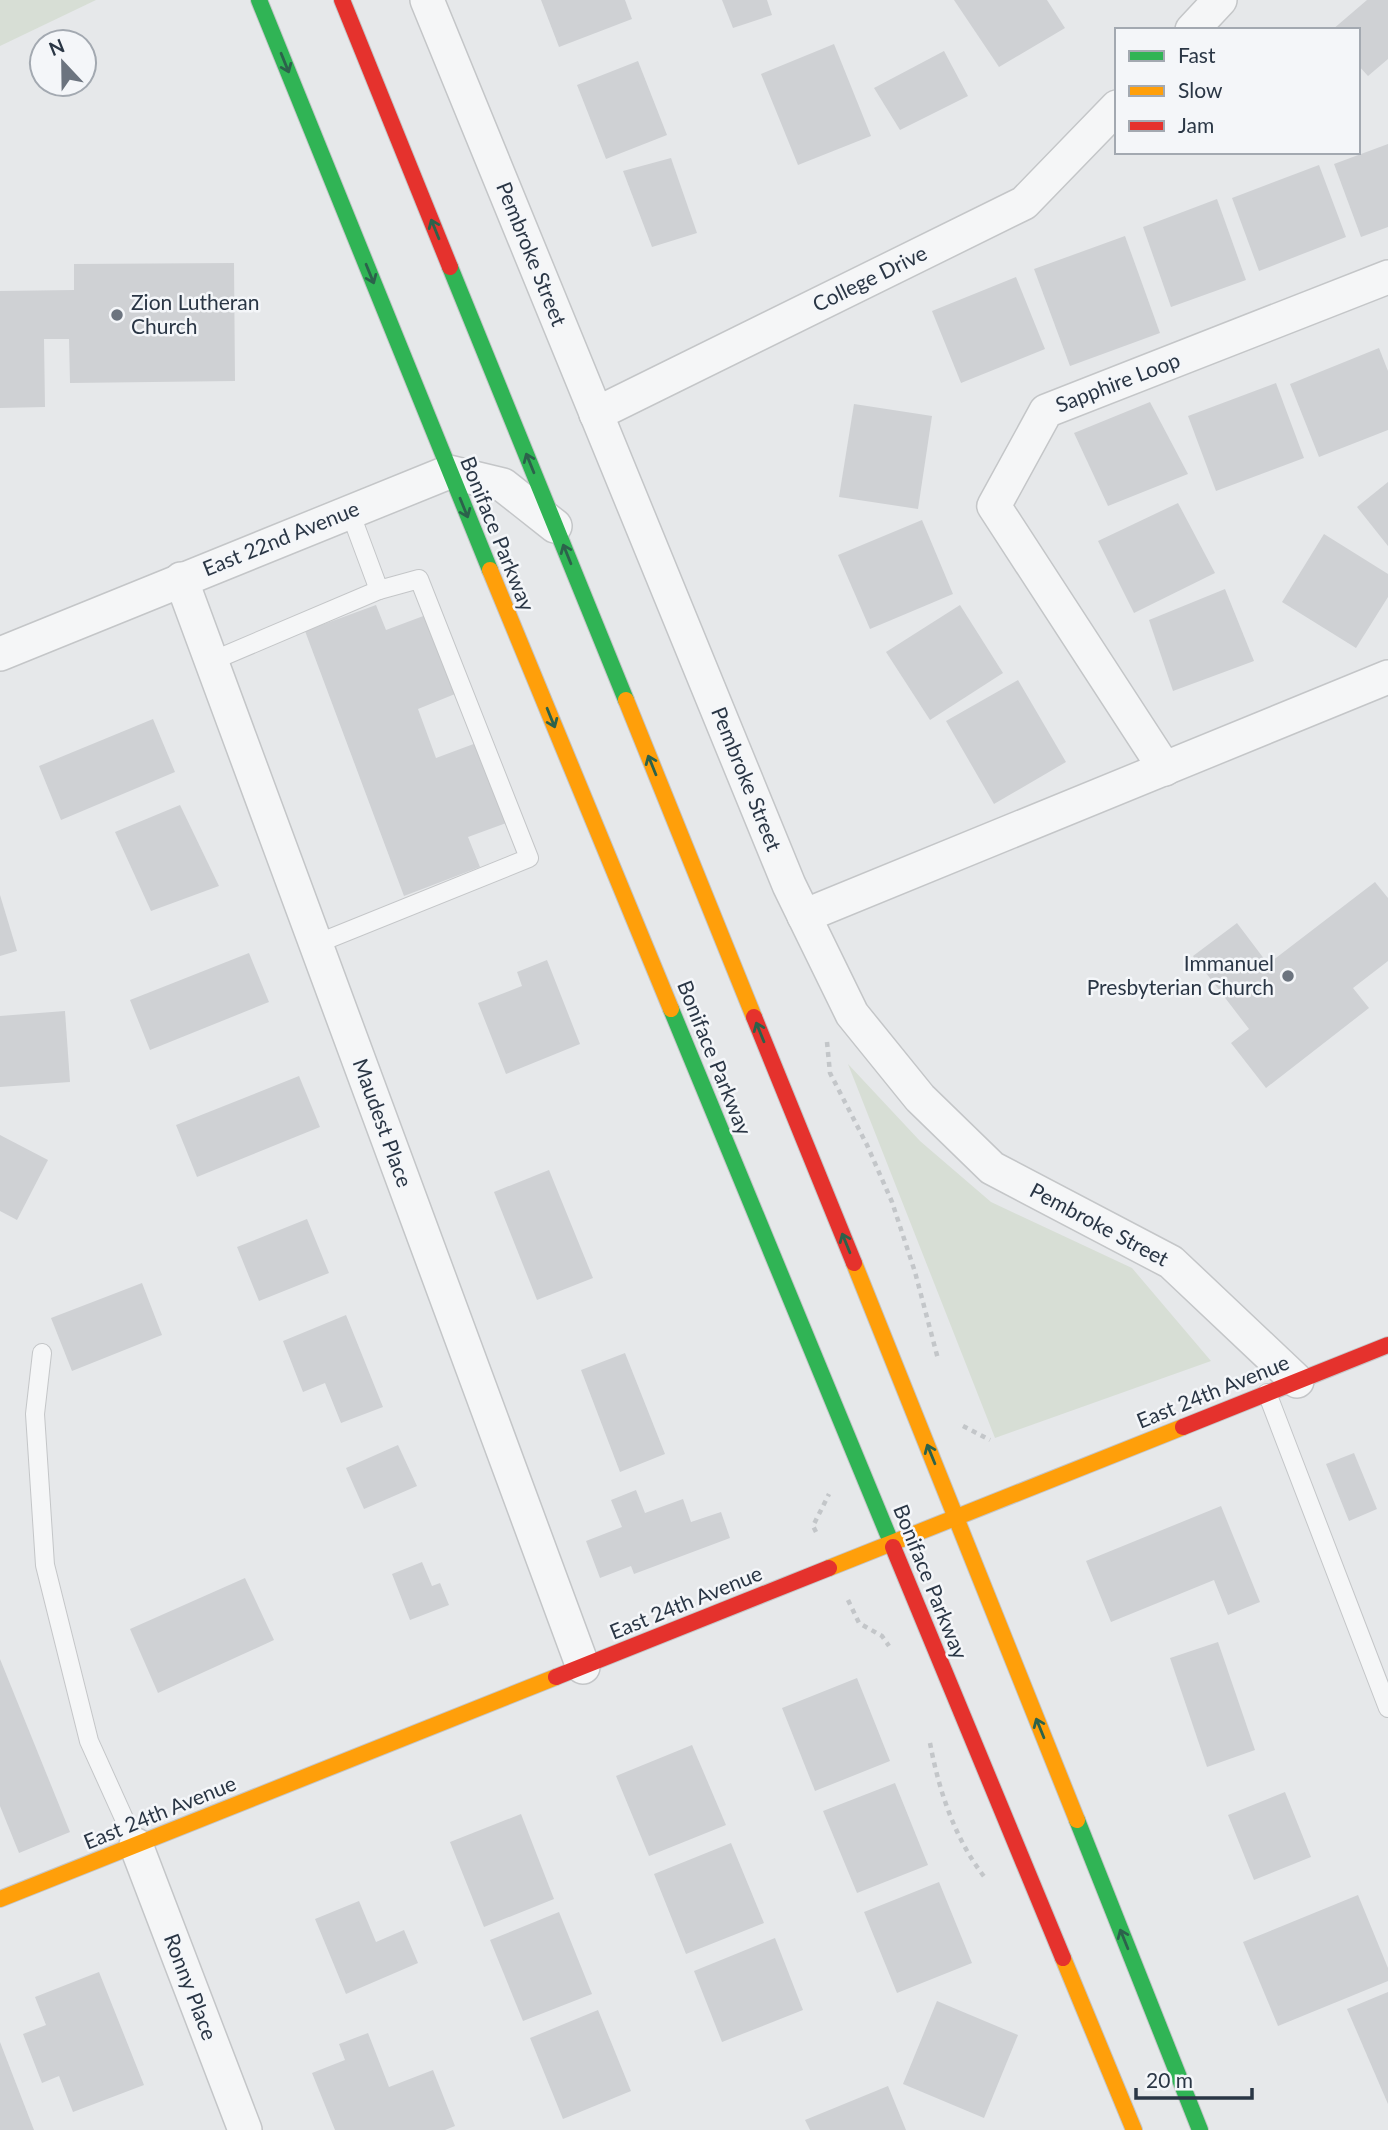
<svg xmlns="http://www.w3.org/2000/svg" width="1388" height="2130" viewBox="0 0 1388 2130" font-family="Lato,sans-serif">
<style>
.green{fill:#d7ded5}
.building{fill:#cfd1d4}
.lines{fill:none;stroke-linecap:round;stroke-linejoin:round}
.lane-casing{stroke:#c4c6c8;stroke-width:20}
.street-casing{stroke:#c4c6c8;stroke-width:36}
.fast-casing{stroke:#c4c6c8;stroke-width:18}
.slow-casing{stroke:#c4c6c8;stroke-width:18}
.jam-casing{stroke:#c4c6c8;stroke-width:18}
.path{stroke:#c3c6c9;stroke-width:4.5;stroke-dasharray:5 5;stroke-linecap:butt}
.lane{stroke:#f5f6f7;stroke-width:18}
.street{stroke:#f5f6f7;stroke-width:33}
.fast{stroke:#30b455;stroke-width:16}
.slow{stroke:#ff9f0a;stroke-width:16}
.jam{stroke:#e5322d;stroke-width:16}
.oneway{stroke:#2c624b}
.poi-dot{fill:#6c747f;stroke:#f4f6f9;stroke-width:2.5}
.labels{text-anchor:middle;stroke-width:5;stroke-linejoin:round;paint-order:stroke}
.street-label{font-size:21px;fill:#2a3645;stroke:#f4f6f9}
.poi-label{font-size:21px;fill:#2a3645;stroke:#f4f6f9;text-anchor:start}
</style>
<rect width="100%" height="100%" fill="#e6e8ea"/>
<!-- green -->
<g class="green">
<path d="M0,0H96L0,46Z"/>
<path d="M848,1064L920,1141L991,1202L1132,1268L1211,1361L995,1438Z"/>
</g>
<!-- building -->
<g class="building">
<path d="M541,0H625L632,19L559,47Z"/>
<path d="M722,0H767L772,15L733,28Z"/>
<path d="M954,0H1047L1065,28L999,67Z"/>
<path d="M1367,0H1388V59L1368,76L1358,65V30H1332Z"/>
<path d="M834,44L871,136L798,165L761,74Z"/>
<path d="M944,51L968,96L900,130L874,88Z"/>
<path d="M638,61L667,135L606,159L577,85Z"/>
<path d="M1388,144V227L1361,237L1334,164Z"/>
<path d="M671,158L697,233L652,247L623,171Z"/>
<path d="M1319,165L1346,237L1259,271L1232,198Z"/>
<path d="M1217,199L1246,280L1171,307L1143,227Z"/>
<path d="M1125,236L1160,333L1070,366L1034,269Z"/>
<path d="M234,263L235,381L70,383L69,339H44L45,407L0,408V291L74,290V264Z"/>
<path d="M1016,277L1045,349L961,383L932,311Z"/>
<path d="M1379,348L1388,371V430L1319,457L1290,384Z"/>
<path d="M1276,383L1304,458L1216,491L1188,416Z"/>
<path d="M1150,402L1188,474L1108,506L1074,433Z"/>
<path d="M854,404L932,416L918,509L839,497Z"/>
<path d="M1388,482V546L1357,507Z"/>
<path d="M1178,503L1215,573L1134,613L1098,541Z"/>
<path d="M922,520L953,594L870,629L838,555Z"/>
<path d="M1324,534L1388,574V597L1356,648L1282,602Z"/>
<path d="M1225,589L1254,661L1173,691L1149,620Z"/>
<path d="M376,605L386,630L426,615L455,694L418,709L436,758L479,742L509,822L468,837L480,867L404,896L305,631Z"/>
<path d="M960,605L1003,673L930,720L886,652Z"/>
<path d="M1018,680L1066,762L994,804L946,721Z"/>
<path d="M153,719L175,772L61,820L39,766Z"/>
<path d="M180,805L219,886L151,911L115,832Z"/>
<path d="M1375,882L1388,898V961L1353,988L1369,1008L1266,1088L1231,1043L1249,1029L1193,956L1237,923L1268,964Z"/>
<path d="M0,895L17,951L0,956Z"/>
<path d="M249,953L269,1002L150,1050L130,1000Z"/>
<path d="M547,960L580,1044L506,1074L478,1003L522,986L517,972Z"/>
<path d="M65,1011L70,1082L0,1087V1016Z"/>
<path d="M299,1076L320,1127L197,1177L176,1125Z"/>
<path d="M0,1135L48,1160L17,1220L0,1211Z"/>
<path d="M549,1170L593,1278L537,1300L494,1192Z"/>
<path d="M307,1219L329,1273L259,1301L237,1247Z"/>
<path d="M142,1283L162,1335L72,1371L51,1318Z"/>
<path d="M346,1315L383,1407L341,1423L325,1383L303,1392L283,1341Z"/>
<path d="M625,1353L665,1454L620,1472L581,1370Z"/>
<path d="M398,1445L417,1486L364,1509L346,1468Z"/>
<path d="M1354,1453L1377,1509L1349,1521L1326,1464Z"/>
<path d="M636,1490L645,1513L683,1499L691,1522L721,1512L730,1538L634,1574L631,1566L600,1578L586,1541L622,1527L611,1500Z"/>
<path d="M1221,1506L1260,1602L1228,1615L1214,1580L1111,1622L1086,1561Z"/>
<path d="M422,1562L432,1586L440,1583L449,1605L410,1620L392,1574Z"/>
<path d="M245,1578L274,1640L158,1693L130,1629Z"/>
<path d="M1218,1642L1255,1750L1207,1767L1170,1658Z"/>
<path d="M0,1659L70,1832L19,1853L0,1806Z"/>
<path d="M857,1678L890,1761L815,1791L782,1708Z"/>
<path d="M692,1745L726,1825L649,1856L616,1776Z"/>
<path d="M895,1783L928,1865L857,1893L823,1811Z"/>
<path d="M1285,1792L1311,1857L1254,1880L1228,1815Z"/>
<path d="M521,1814L554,1899L484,1927L450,1842Z"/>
<path d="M731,1843L764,1923L686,1954L654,1874Z"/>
<path d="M939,1882L972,1963L897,1993L864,1912Z"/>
<path d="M1358,1895L1388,1968V1981L1278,2026L1243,1942Z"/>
<path d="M359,1901L376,1942L404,1930L418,1963L346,1994L315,1919Z"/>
<path d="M559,1912L592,1994L523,2021L490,1940Z"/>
<path d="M775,1938L803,2010L722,2042L694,1971Z"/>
<path d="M99,1972L144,2085L73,2112L59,2076L42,2083L23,2034L46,2025L35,1997Z"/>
<path d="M1388,1992V2104L1347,2009Z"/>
<path d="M937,2001L1018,2035L984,2118L903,2084Z"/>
<path d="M598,2010L631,2091L563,2119L530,2038Z"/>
<path d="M368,2033L389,2087L433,2070L455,2126L445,2130H335L312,2073L345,2060L339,2044Z"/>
<path d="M0,2042L34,2130H0Z"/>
<path d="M888,2086L906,2130H810L805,2120Z"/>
</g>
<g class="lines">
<!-- lane casing -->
<g class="lane-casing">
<g id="lane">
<path d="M212,661L379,590"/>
<path d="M316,944L529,858L419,579L379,590L350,512"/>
<path d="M42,1353L35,1414L45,1565L89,1741L136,1845"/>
<path d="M1267,1393L1388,1708"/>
</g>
</g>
<!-- street casing -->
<g class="street-casing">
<g id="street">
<path d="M427,0L789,885L852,1014L920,1098L992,1168L1171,1262L1297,1381"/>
<path d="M1192,30L1220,0"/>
<path d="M596,414L1024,203L1117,107"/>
<path d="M181,579L583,1667"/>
<path d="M0,654L449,472L503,485L555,526"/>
<path d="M1165,769L994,506L1046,411L1388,277"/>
<path d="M804,916L1388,677"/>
<path d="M136,1845L245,2130"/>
</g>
</g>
<!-- fast casing -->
<g class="fast-casing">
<g id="fast">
<path d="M259,0L490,570"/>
<path d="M450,267L626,700"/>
<path d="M671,1009L893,1547"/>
<path d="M1077,1820L1200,2130"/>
</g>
</g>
<!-- slow casing -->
<g class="slow-casing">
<g id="slow">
<path d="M490,570L671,1009"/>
<path d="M626,700L754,1017"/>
<path d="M854,1263L1077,1820"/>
<path d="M829,1568L1183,1427"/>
<path d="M0,1899L556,1677"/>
<path d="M1063,1958L1134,2130"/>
</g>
</g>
<!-- jam casing -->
<g class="jam-casing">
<g id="jam">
<path d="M342,0L450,267"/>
<path d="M754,1017L854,1263"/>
<path d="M1183,1427L1388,1345"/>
<path d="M893,1547L1063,1958"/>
<path d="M556,1677L829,1568"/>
</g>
</g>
<!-- path -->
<g class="path">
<path d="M827,1042L830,1073L867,1145L892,1202L915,1272L938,1359"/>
<path d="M963,1426L990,1440"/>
<path d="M816,1532L813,1526L829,1494"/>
<path d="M848,1600L859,1623L882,1636L889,1646"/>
<path d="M930,1743C939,1791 955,1840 986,1879"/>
</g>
<!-- lane -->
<use href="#lane" class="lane"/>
<!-- street -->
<use href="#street" class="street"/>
<!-- fast -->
<use href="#fast" class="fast"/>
<!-- slow -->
<use href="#slow" class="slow"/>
<!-- jam -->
<use href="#jam" class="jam"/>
</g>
<!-- one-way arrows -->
<defs><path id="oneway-shaft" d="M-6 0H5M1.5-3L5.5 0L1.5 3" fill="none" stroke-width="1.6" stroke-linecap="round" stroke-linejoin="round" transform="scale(1.75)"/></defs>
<g class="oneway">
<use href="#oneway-shaft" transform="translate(285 63) rotate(68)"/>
<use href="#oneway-shaft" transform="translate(435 229) rotate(-112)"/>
<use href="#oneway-shaft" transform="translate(370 274) rotate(68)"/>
<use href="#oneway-shaft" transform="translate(530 463) rotate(-112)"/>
<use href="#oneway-shaft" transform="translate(464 508) rotate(68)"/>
<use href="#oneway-shaft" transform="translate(567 554) rotate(-112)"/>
<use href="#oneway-shaft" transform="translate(551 718) rotate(68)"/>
<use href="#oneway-shaft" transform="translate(652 765) rotate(-112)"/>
<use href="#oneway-shaft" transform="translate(760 1032) rotate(-112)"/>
<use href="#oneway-shaft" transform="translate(846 1243) rotate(-112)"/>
<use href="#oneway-shaft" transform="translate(931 1454) rotate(-112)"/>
<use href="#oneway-shaft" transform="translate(1040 1728) rotate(-112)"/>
<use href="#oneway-shaft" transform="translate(1124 1939) rotate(-112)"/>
</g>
<!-- markers -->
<g class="poi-dot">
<circle cx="117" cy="315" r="7"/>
<circle cx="1288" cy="976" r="7"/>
</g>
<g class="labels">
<!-- street labels -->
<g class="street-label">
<text transform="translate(531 254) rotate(68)" y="7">Pembroke Street</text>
<text transform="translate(870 279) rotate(-26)" y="7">College Drive</text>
<text transform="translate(1118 383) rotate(-21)" y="7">Sapphire Loop</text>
<text transform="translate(497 534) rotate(68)" y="7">Boniface Parkway</text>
<text transform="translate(281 539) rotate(-22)" y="7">East 22nd Avenue</text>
<text transform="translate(746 779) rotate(68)" y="7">Pembroke Street</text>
<text transform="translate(714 1058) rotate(68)" y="7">Boniface Parkway</text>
<text transform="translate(382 1123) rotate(70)" y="7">Maudest Place</text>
<text transform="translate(1099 1225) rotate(28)" y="7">Pembroke Street</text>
<text transform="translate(1213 1392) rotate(-22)" y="7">East 24th Avenue</text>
<text transform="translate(930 1582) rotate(68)" y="7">Boniface Parkway</text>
<text transform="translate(686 1603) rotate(-22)" y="7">East 24th Avenue</text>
<text transform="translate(160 1813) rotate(-22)" y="7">East 24th Avenue</text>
<text transform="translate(190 1987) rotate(69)" y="7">Ronny Place</text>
</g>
<!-- poi labels -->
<g class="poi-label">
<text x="131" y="310">Zion Lutheran<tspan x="131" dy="24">Church</tspan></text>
<text x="1274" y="971" text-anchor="end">Immanuel<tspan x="1274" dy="24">Presbyterian Church</tspan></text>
</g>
</g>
<!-- legend -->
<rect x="1115" y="28" width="245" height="126" fill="#f4f6f9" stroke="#a3a9b1" stroke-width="2"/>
<rect x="1129" y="51" width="35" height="10" fill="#30b455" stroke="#a3a9b1" stroke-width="2"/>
<text x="1178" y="63" font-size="21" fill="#2a3645">Fast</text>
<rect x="1129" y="86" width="35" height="10" fill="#ff9f0a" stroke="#a3a9b1" stroke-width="2"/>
<text x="1178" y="98" font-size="21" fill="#2a3645">Slow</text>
<rect x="1129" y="121" width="35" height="10" fill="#e5322d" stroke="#a3a9b1" stroke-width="2"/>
<text x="1178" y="133" font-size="21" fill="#2a3645">Jam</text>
<!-- north arrow -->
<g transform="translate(63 63) rotate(338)"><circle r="33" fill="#f4f6f9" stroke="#a3a9b1" stroke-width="2"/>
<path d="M0-5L12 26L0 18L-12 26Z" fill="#6c747f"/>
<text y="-10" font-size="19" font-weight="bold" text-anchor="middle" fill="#2a3645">N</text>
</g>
<!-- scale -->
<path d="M1136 2088v10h116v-10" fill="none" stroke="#2a3645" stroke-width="3.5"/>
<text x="1146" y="2088" font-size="21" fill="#2a3645" stroke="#f4f6f9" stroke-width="5" paint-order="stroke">20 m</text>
</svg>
